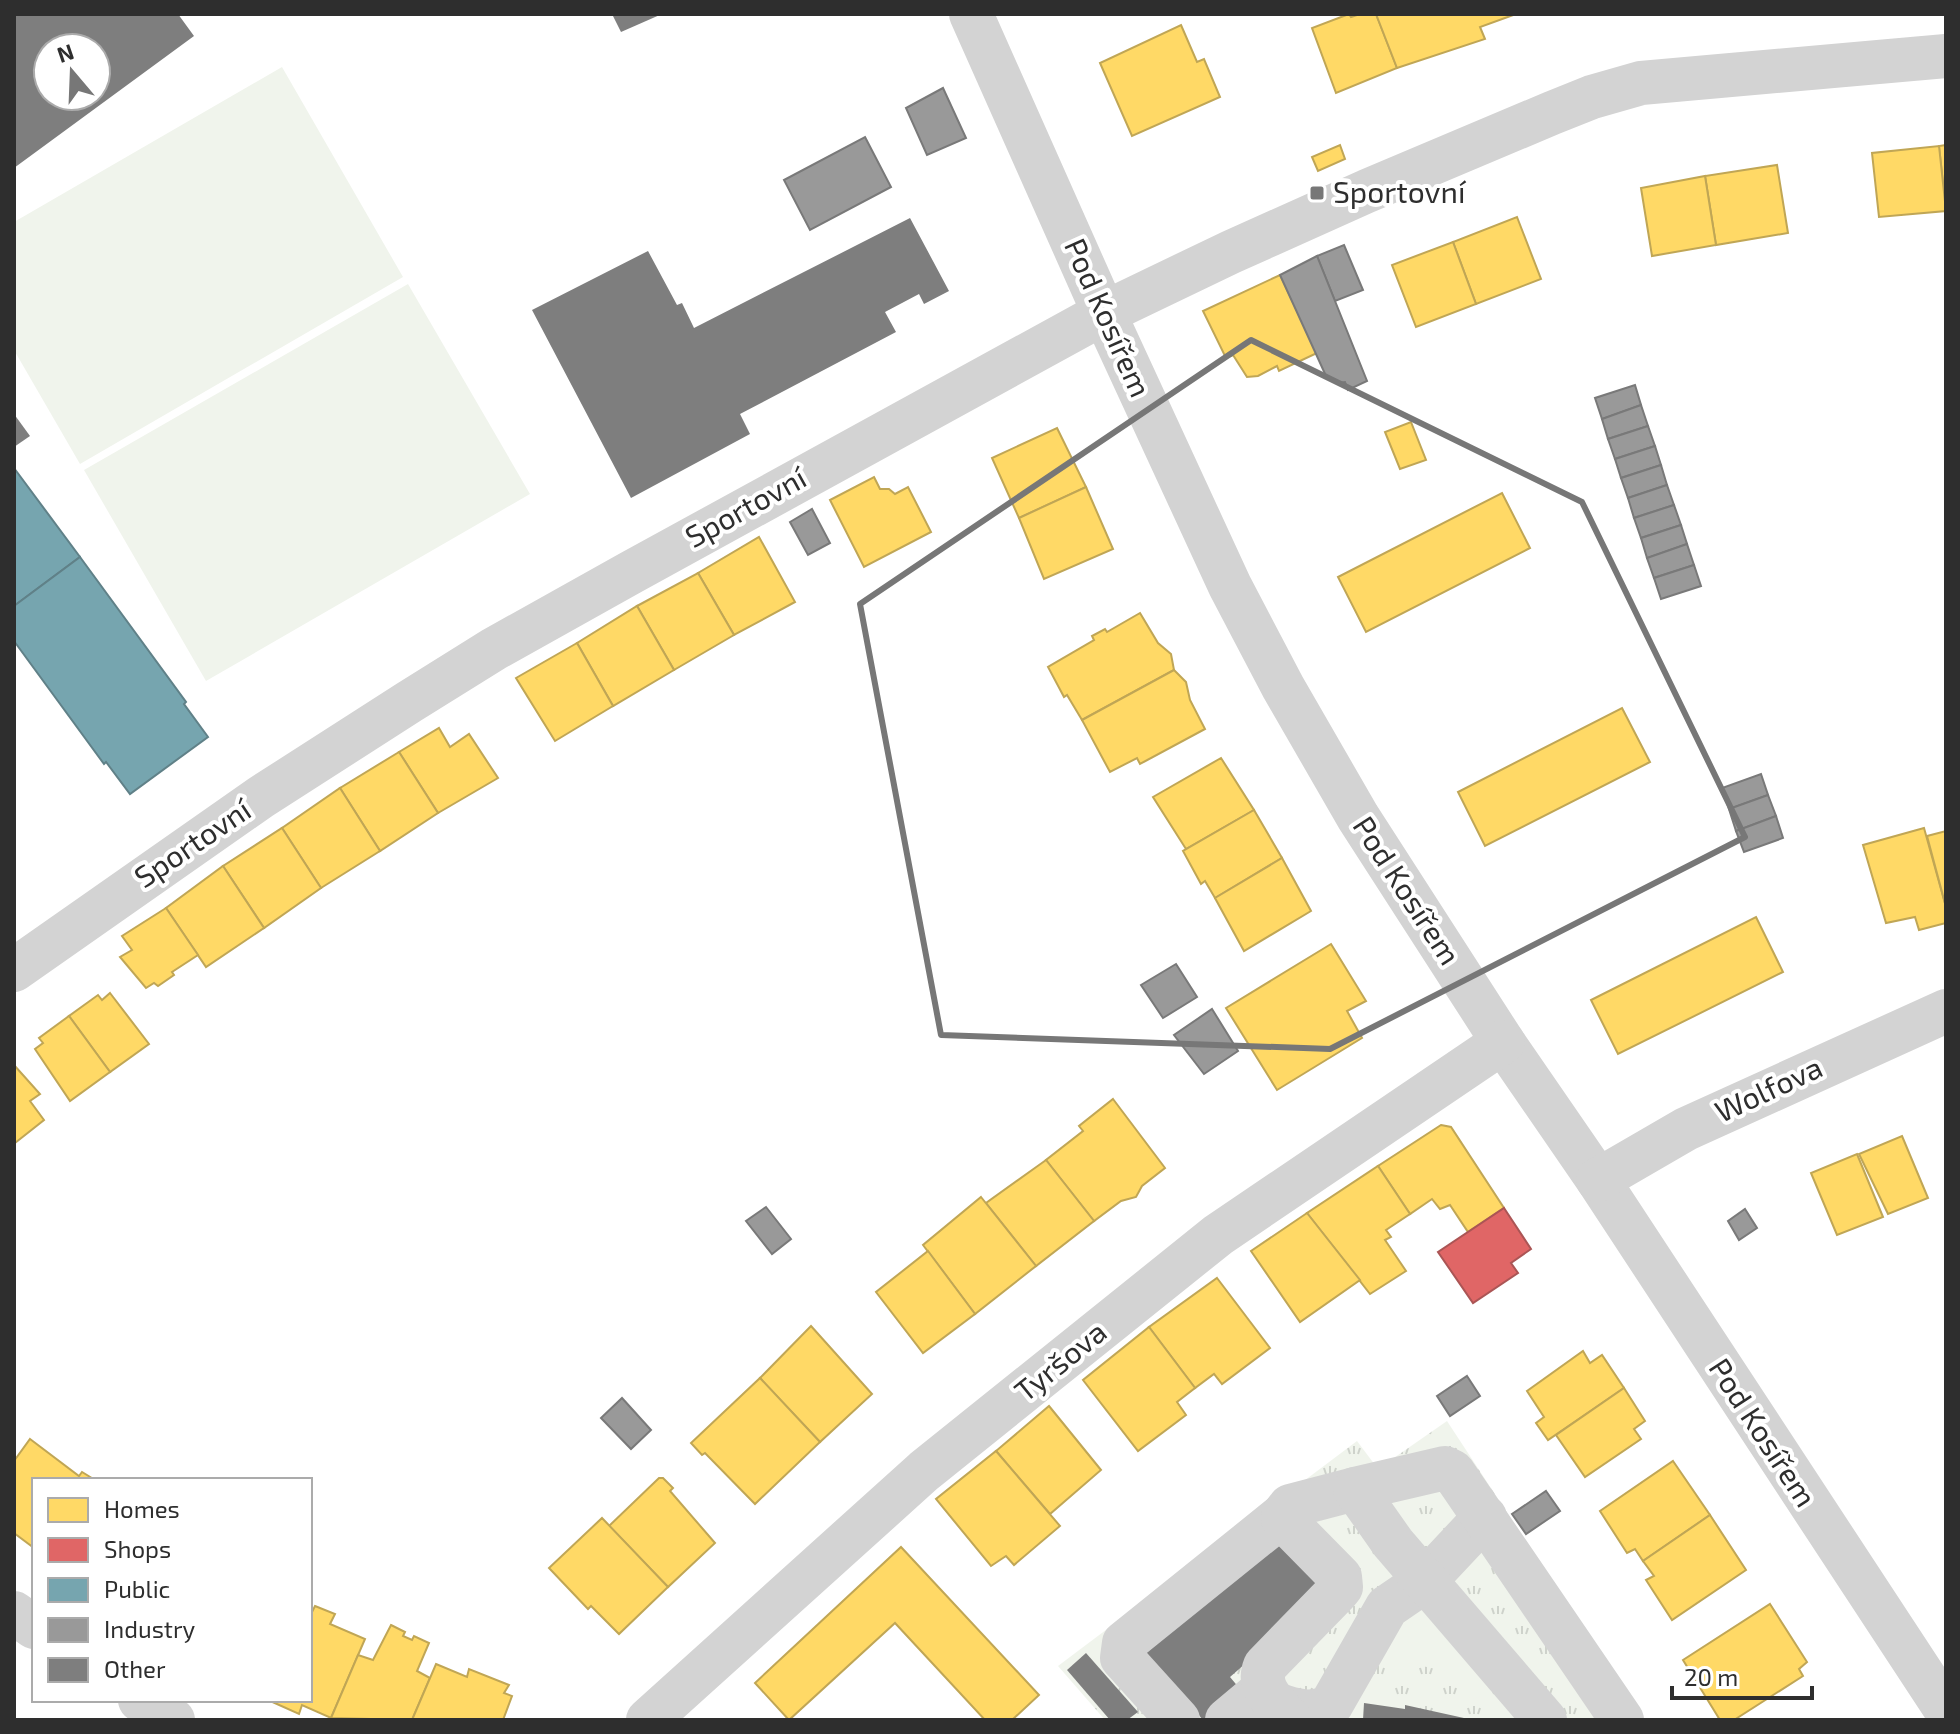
<svg xmlns="http://www.w3.org/2000/svg" width="1960" height="1734" viewBox="0 0 1960 1734" font-family="'Exo 2',sans-serif">
<style>
.grass{fill:url(#grass-tufts)}
.park{fill:#f0f4ec}
.homes{fill:#ffd966;stroke:#c0a655;stroke-width:2}
.shops{fill:#e06666;stroke:#ab5555;stroke-width:2}
.public{fill:#76a5af;stroke:#608188;stroke-width:2}
.industry{fill:#999;stroke:#797979;stroke-width:2}
.building{fill:#7e7e7e;fill-rule:evenodd}
.lines{fill:none;stroke-linecap:round;stroke-linejoin:round}
.minor{stroke:#d3d3d3;stroke-width:44}
.marked{fill:none;stroke:#777;stroke-width:6;stroke-linejoin:round}
.poi-dot{fill:#777;stroke:#fff;stroke-width:3}
.labels{text-anchor:middle;stroke-width:8;stroke-linejoin:round;paint-order:stroke}
.poi-label{font-size:30px;fill:#2e2e2e;stroke:#fff;text-anchor:start}
.street-label{font-size:30px;fill:#2e2e2e;stroke:#fff}
</style>
<defs>
<pattern id="grass-tufts" width="24" height="20" patternUnits="userSpaceOnUse" patternTransform="scale(2)"><rect width="24" height="20" fill="#f0f4ec"/><path d="M3 7l-1-3M5 7V3M7 7l1-3M15 17l-1-3M17 17v-4M19 17l1-3" fill="none" stroke="#ced2cb"/></pattern>
</defs>
<rect width="100%" height="100%" fill="#fff"/>
<!-- grass -->
<path class="grass" d="M1447,1421L1643,1720H1105L1058,1666L1357,1441L1378,1469Z"/>
<!-- park -->
<g class="park">
<path d="M282,67L403,277L80,464L14,350V222Z"/>
<path d="M408,284L530,494L206,681L84,470Z"/>
<path d="M1420,1610L1485,1680L1486,1688L1482,1696L1473,1699L1457,1694L1463,1675L1395,1660L1376,1664L1392,1617Z"/>
</g>
<!-- homes -->
<g class="homes">
<path d="M1349,14L1351,17L1360,14H1376L1397,68L1336,93L1312,28Z"/>
<path d="M1376,14H1516L1480,27L1485,39L1397,68Z"/>
<path d="M1181,25L1197,62L1204,59L1220,97L1132,136L1100,63Z"/>
<path d="M1340,145L1345,159L1318,171L1312,157Z"/>
<path d="M1946,145V211L1939,146Z"/>
<path d="M1939,146L1946,211L1879,217L1872,153Z"/>
<path d="M1777,165L1788,233L1716,245L1705,176Z"/>
<path d="M1705,176L1716,245L1652,256L1641,188Z"/>
<path d="M1517,217L1541,279L1476,304L1453,242Z"/>
<path d="M1453,242L1476,304L1416,327L1392,265Z"/>
<path d="M1280,275L1317,353L1279,371L1277,366L1258,376L1247,377L1233,355L1226,358L1203,311Z"/>
<path d="M1411,422L1426,460L1400,469L1385,432Z"/>
<path d="M1057,428L1086,487L1019,518L992,458Z"/>
<path d="M874,477L880,489H889L895,494L908,487L931,532L864,567L830,500Z"/>
<path d="M1086,487L1113,549L1044,579L1019,518Z"/>
<path d="M1502,493L1530,548L1366,632L1338,577Z"/>
<path d="M759,537L795,602L734,635L698,573Z"/>
<path d="M698,573L734,635L674,670L637,606Z"/>
<path d="M637,606L674,670L613,706L577,643Z"/>
<path d="M1140,613L1158,643L1171,654L1174,670L1082,720L1067,695L1064,697L1048,667L1094,640L1092,636L1105,629L1107,632Z"/>
<path d="M577,643L613,706L555,741L516,678Z"/>
<path d="M1174,670L1186,682L1190,700L1205,729L1140,764L1137,758L1110,772L1082,720Z"/>
<path d="M1622,708L1650,762L1485,846L1458,792Z"/>
<path d="M439,728L450,747L469,734L498,778L438,813L399,752Z"/>
<path d="M399,752L438,813L380,851L340,788Z"/>
<path d="M1221,758L1254,810L1186,849L1153,797Z"/>
<path d="M340,788L380,851L321,888L282,828Z"/>
<path d="M1254,810L1282,858L1215,898L1205,881L1201,884L1183,851Z"/>
<path d="M282,828L321,888L264,928L223,866Z"/>
<path d="M1924,828L1946,907V923L1919,930L1915,917L1886,923L1863,845Z"/>
<path d="M1946,831V907L1927,836Z"/>
<path d="M1282,858L1311,911L1244,951L1215,898Z"/>
<path d="M223,866L264,928L206,967L166,908Z"/>
<path d="M166,908L198,955L172,972L174,975L158,986L154,983L146,988L120,957L132,950L122,936Z"/>
<path d="M1756,917L1783,972L1618,1054L1591,1000Z"/>
<path d="M1331,944L1366,1001L1347,1011L1362,1038L1277,1090L1226,1008Z"/>
<path d="M110,993L149,1044L110,1072L69,1016L98,995L102,1000Z"/>
<path d="M69,1016L110,1072L70,1101L35,1049L43,1043L39,1038Z"/>
<path d="M14,1065L40,1094L30,1101L44,1120L15,1143Z"/>
<path d="M1113,1099L1165,1168L1142,1186L1136,1197L1121,1201L1094,1221L1046,1160L1083,1131L1079,1126Z"/>
<path d="M1441,1125L1451,1127L1504,1208L1468,1232L1450,1205L1440,1209L1432,1199L1410,1214L1378,1166Z"/>
<path d="M1902,1136L1928,1198L1888,1214L1859,1154Z"/>
<path d="M1857,1154L1883,1217L1837,1235L1811,1173Z"/>
<path d="M1046,1160L1094,1221L1036,1266L986,1203Z"/>
<path d="M1378,1166L1410,1214L1386,1230L1391,1237L1385,1240L1406,1271L1370,1294L1307,1213Z"/>
<path d="M981,1197L1036,1266L975,1314L923,1245Z"/>
<path d="M1307,1213L1360,1280L1300,1322L1251,1251Z"/>
<path d="M928,1251L975,1314L923,1353L876,1292Z"/>
<path d="M1217,1278L1270,1348L1222,1384L1214,1374L1195,1388L1149,1327Z"/>
<path d="M811,1326L872,1394L820,1442L760,1378Z"/>
<path d="M1149,1327L1195,1388L1177,1402L1186,1415L1138,1451L1083,1380Z"/>
<path d="M1583,1351L1590,1363L1602,1355L1624,1388L1548,1440L1536,1423L1544,1417L1527,1391Z"/>
<path d="M760,1378L820,1442L755,1504L705,1453L702,1455L691,1443Z"/>
<path d="M1624,1388L1645,1421L1634,1429L1641,1439L1585,1477L1556,1435Z"/>
<path d="M1049,1406L1101,1470L1050,1514L996,1451Z"/>
<path d="M30,1439L79,1476L82,1472L95,1480H34V1548L14,1533V1461Z"/>
<path d="M996,1451L1060,1526L1014,1565L1006,1556L991,1566L936,1499Z"/>
<path d="M1673,1461L1710,1515L1643,1561L1635,1549L1627,1553L1600,1511Z"/>
<path d="M659,1478H663L673,1488L670,1491L715,1543L668,1587L609,1526Z"/>
<path d="M1710,1515L1746,1570L1672,1620L1646,1580L1654,1576L1643,1561Z"/>
<path d="M602,1518L668,1587L619,1634L591,1606L588,1609L549,1568Z"/>
<path d="M901,1547L1039,1695L1012,1720H985L895,1623L789,1720L755,1683Z"/>
<path d="M1770,1604L1807,1662L1799,1669L1803,1676L1734,1720H1720L1683,1660Z"/>
<path d="M315,1606L335,1614L330,1624L365,1639L331,1718L302,1705L299,1714L268,1700H310V1616Z"/>
<path d="M391,1625L405,1632L403,1636L412,1640L414,1636L429,1643L417,1671L430,1678L412,1720L331,1718L358,1655L373,1660Z"/>
<path d="M436,1664L467,1677L469,1669L509,1685L504,1693L512,1696L503,1720H412Z"/>
</g>
<!-- shops -->
<path class="shops" d="M1504,1208L1531,1249L1511,1263L1518,1273L1473,1303L1438,1252Z"/>
<!-- public -->
<g class="public">
<path d="M14,468L80,557L14,606Z"/>
<path d="M80,557L186,702L184,704L208,737L130,794L106,762L104,764L14,641V606Z"/>
</g>
<!-- industry -->
<g class="industry">
<path d="M943,88L966,138L927,155L906,108Z"/>
<path d="M865,137L891,187L810,230L784,180Z"/>
<path d="M1344,245L1363,290L1335,301L1317,256Z"/>
<path d="M1317,256L1367,381L1348,390L1345,382L1337,383L1326,376L1280,275Z"/>
<path d="M1635,385L1641,405L1602,419L1595,398Z"/>
<path d="M1641,405L1648,426L1608,439L1602,419Z"/>
<path d="M1648,426L1655,446L1615,459L1608,439Z"/>
<path d="M1655,446L1661,465L1621,478L1615,459Z"/>
<path d="M1661,465L1667,485L1628,498L1621,478Z"/>
<path d="M1667,485L1674,505L1634,518L1628,498Z"/>
<path d="M1674,505L1681,525L1641,538L1634,518Z"/>
<path d="M812,509L830,543L808,555L790,522Z"/>
<path d="M1681,525L1687,544L1647,558L1641,538Z"/>
<path d="M1687,544L1694,565L1654,578L1647,558Z"/>
<path d="M1694,565L1701,586L1661,599L1654,578Z"/>
<path d="M1761,774L1768,795L1729,809L1722,788Z"/>
<path d="M1768,795L1776,816L1736,831L1729,809Z"/>
<path d="M1776,816L1783,838L1744,852L1736,831Z"/>
<path d="M1176,964L1197,997L1163,1018L1141,985Z"/>
<path d="M1212,1009L1238,1051L1204,1074L1174,1035Z"/>
<path d="M766,1207L791,1239L772,1254L746,1221Z"/>
<path d="M1745,1209L1757,1228L1739,1240L1728,1221Z"/>
<path d="M1467,1376L1480,1396L1450,1416L1437,1396Z"/>
<path d="M622,1398L651,1430L631,1449L601,1418Z"/>
<path d="M1546,1491L1560,1511L1526,1534L1512,1514Z"/>
</g>
<!-- building -->
<g class="building">
<path d="M14,14H178L194,36L14,168ZM48,48H96V96H48Z"/>
<path d="M612,14H662L621,32Z"/>
<path d="M910,218L949,291L924,304L919,294L885,312L896,332L740,414L750,434L631,498L532,310L648,251L677,305L682,303L694,328Z"/>
<path d="M14,414L30,436L14,447Z"/>
<path d="M1279,1540L1326,1593L1230,1677L1250,1701L1227,1720H1203L1146,1653Z"/>
<path d="M1086,1653L1138,1712L1127,1720H1110L1067,1670Z"/>
<path d="M1364,1703L1405,1709V1705L1473,1720H1363Z"/>
</g>
<g class="lines">
<!-- minor -->
<g class="minor">
<path d="M971,14L1104,313L1230,586L1283,687L1358,817L1503,1042L1598,1180L1946,1710"/>
<path d="M14,970L261,797L409,702L494,649L630,573L1104,313L1231,252L1367,191L1552,113L1592,97L1641,83L1946,56"/>
<path d="M1598,1180L1686,1129L1946,1011"/>
<path d="M14,1613L34,1627"/>
<path d="M140,1700L173,1720"/>
<path d="M1276,1704C1295,1711 1313,1716 1331,1705L1387,1607L1425,1581L1485,1517"/>
<path d="M648,1720L924,1471L1218,1235L1503,1042"/>
<path d="M1178,1720L1122,1658L1124,1643L1283,1515"/>
<path d="M1227,1720L1264,1689"/>
<path d="M1290,1720C1276,1704 1256,1688 1265,1666L1337,1592L1341,1587L1340,1577L1283,1519V1515L1290,1506L1355,1489"/>
<path d="M1545,1720L1393,1543L1355,1489L1445,1468L1453,1472L1622,1720"/>
</g>
</g>
<!-- marked area -->
<path class="marked" d="M1251,340L1582,502L1745,837L1330,1049L941,1035L860,604Z"/>
<!-- markers -->
<rect class="poi-dot" x="1309" y="185" width="16" height="16" rx="4"/>
<g class="labels">
<!-- poi labels -->
<g class="poi-label">
<text x="1333" y="203">Sportovní</text>
</g>
<!-- street labels -->
<g class="street-label">
<text transform="translate(1107 318) rotate(66)" y="10">Pod Kosířem</text>
<text transform="translate(746 508) rotate(-29)" y="10">Sportovní</text>
<text transform="translate(193 844) rotate(-34)" y="10">Sportovní</text>
<text transform="translate(1406 891) rotate(57)" y="10">Pod Kosířem</text>
<text transform="translate(1769 1090) rotate(-25)" y="10">Wolfova</text>
<text transform="translate(1061 1362) rotate(-39)" y="10">Tyršova</text>
<text transform="translate(1762 1433) rotate(57)" y="10">Pod Kosířem</text>
</g>
</g>
<!-- border -->
<rect width="1960" height="1734" fill="none" stroke="#2e2e2e" stroke-width="32"/>
<!-- legend -->
<rect x="32" y="1478" width="280" height="224" fill="#ffffff" stroke="#ababab" stroke-width="2"/>
<rect x="48" y="1498" width="40" height="24" fill="#ffd966" stroke="#ababab" stroke-width="2"/>
<text x="104" y="1518" font-size="24" fill="#2e2e2e">Homes</text>
<rect x="48" y="1538" width="40" height="24" fill="#e06666" stroke="#ababab" stroke-width="2"/>
<text x="104" y="1558" font-size="24" fill="#2e2e2e">Shops</text>
<rect x="48" y="1578" width="40" height="24" fill="#76a5af" stroke="#ababab" stroke-width="2"/>
<text x="104" y="1598" font-size="24" fill="#2e2e2e">Public</text>
<rect x="48" y="1618" width="40" height="24" fill="#999999" stroke="#ababab" stroke-width="2"/>
<text x="104" y="1638" font-size="24" fill="#2e2e2e">Industry</text>
<rect x="48" y="1658" width="40" height="24" fill="#7e7e7e" stroke="#ababab" stroke-width="2"/>
<text x="104" y="1678" font-size="24" fill="#2e2e2e">Other</text>
<!-- north arrow -->
<g transform="translate(72 72) rotate(341)"><circle r="38" fill="#ffffff" stroke="#ababab" stroke-width="2"/>
<path d="M0-6L14 30L0 20L-14 30Z" fill="#777777"/>
<text y="-12" font-size="22" font-weight="bold" text-anchor="middle" fill="#2e2e2e">N</text>
</g>
<!-- scale -->
<path d="M1672 1686v12h140v-12" fill="none" stroke="#2e2e2e" stroke-width="4"/>
<text x="1684" y="1686" font-size="24" fill="#2e2e2e" stroke="#ffffff" stroke-width="6" paint-order="stroke">20 m</text>
</svg>
